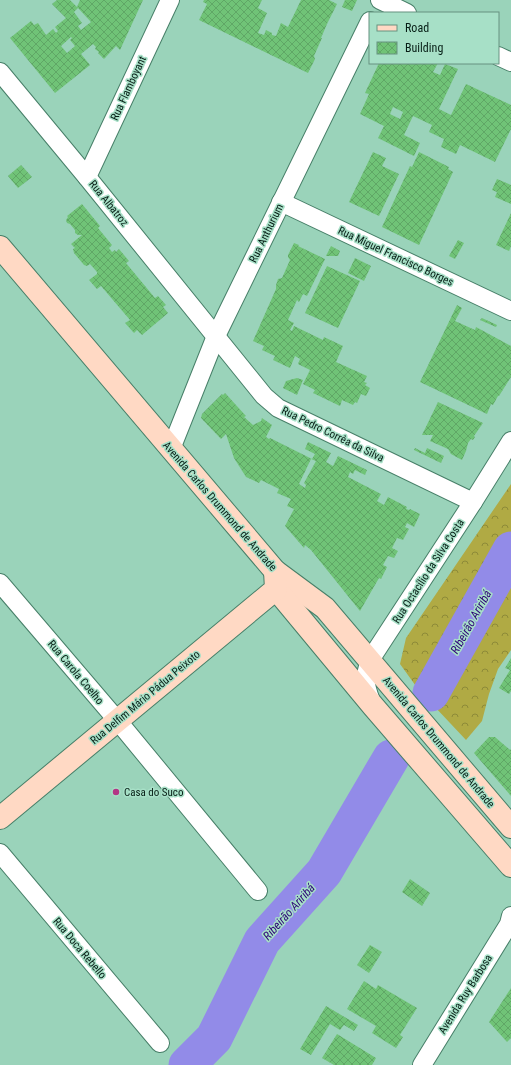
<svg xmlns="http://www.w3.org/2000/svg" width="511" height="1065" viewBox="0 0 511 1065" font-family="'Roboto Condensed',sans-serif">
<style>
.forest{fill:url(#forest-crowns)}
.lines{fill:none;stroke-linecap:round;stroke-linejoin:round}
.river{stroke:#928be8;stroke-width:37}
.building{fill:url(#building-cross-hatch);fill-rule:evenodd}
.street-casing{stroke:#477f68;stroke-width:20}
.secondary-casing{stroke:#477f68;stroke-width:24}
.street{stroke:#fff;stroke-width:18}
.secondary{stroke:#ffd9c4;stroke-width:22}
.poi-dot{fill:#b33685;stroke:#a7e0c7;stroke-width:1.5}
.labels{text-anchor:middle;stroke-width:3;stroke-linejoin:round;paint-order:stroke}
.street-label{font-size:11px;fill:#061d15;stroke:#a7e0c7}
.poi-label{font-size:11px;fill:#061d15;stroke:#a7e0c7;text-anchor:start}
.water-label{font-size:12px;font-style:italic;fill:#2c0176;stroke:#a7e0c7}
</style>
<defs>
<pattern id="forest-crowns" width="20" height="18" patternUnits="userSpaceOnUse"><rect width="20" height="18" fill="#b0aa44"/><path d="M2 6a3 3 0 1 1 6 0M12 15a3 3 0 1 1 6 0" fill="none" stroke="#8d8a38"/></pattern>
<pattern id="building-cross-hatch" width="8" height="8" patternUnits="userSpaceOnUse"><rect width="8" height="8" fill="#70c377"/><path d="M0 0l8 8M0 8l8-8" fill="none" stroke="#60a766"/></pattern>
</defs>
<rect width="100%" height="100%" fill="#9ad3ba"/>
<!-- forest -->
<path class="forest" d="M511,484V650L498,669L489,694L482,721L466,740L418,689L400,664L406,638Z"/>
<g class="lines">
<!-- river -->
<g class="river">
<path d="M431,693L511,550"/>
<path d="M187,1065L214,1038L262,941L324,872L391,758"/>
</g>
</g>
<!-- building -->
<g class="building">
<path d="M57,0H70L77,7L80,0H143L120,50L116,46L104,59L98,53L99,52L95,49L96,47L93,44L81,54L90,65L55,93L10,38L31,21L34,25L38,23L46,35L53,29L56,33L58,31L55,27L66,18L52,4ZM78,8L91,22L81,30L78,26L82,23L74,12ZM71,37L72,38L70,40L75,46L67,53L61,46Z"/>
<path d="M204,0H262L258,8L267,13L258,33L264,35L266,30L272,33V35L276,36L281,23L288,27L301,0H329L337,4L327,24L321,38H322L314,56L315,59L308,73L199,20L207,4L203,2Z"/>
<path d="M345,0H357L352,11L342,7Z"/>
<path d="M379,63H438L433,72L440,75L445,64L458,69L439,109L451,115L466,84L511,105V129L495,162L460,145L456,154L441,147L444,139L429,132L432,125L413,116L404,135L420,143L414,156L378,138L384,126L360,114L369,94L365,93ZM393,107L403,112L400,119L390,114Z"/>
<path d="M373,152L386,158L382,166L399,174L379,216L349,202Z"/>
<path d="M419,152L449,167L448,169L453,172L419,245L382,227L410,166L412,167Z"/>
<path d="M21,165L32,177L18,188L8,176Z"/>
<path d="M497,179L511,185V204L495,197L497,192L492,190Z"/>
<path d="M82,204L100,226L98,228L112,245L109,248L112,252L115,250L116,252L119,249L129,261L126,263L155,298L158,296L166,305L163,307L168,313L142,335L137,330L134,333L125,323L130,320L101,286L97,289L89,280L97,274V272L90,264L87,266L84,265L74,253L73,249L75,248L71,244L82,235H78L75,233V230L70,224L67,223L66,220L68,217L67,216Z"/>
<path d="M511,213V246L509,251L496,245Z"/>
<path d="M458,240L464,243L455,259L449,256Z"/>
<path d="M294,243L299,245L298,246L325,259L307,296L303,294L299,302L297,300L288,320L294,323L290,330L292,331L294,326L323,340L324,337L343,346L336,362L367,376L364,382L367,383L365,385L370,388L366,396L361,394L357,403L355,402L353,405L342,400L340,406L313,393L315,390L303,384L310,370L298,364L300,359L295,356L290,368L273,360L275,356L262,350L264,346L253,341L276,289V285L278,279L282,278L290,260L288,257V255Z"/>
<path d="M331,246L340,251L338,256H326Z"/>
<path d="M355,258L371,266L364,281L348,273Z"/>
<path d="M327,266L360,281L338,328L305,313Z"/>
<path d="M457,305L462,308L455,321L475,330L476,327L511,346V377L499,396H498L493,405L491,404L487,414L420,382Z"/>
<path d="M482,318L497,325L496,327L480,320Z"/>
<path d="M297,378L303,380L297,395L283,388L286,381Z"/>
<path d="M225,393L246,416L244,417L253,425L261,421L262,418L272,425L266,437L269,439L270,438L312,459L315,454L305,449L308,442L331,453L326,462L333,466L338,456L367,470L365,475L355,470L353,474L350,472L348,477L381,494L377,501L384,505L388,497L407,507L406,509L409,510L410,509L420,514L414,527L407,523L405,527L409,529L403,540L397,538L392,548L398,551L394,558L388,556L383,565L387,567L381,579L379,578L360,611L311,550L305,545L304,548L285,526L294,509L287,506L291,499L277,493L279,489L261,480L259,483L246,477L234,458L226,434L221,439L201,418L202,414L222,394L223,395ZM311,459L316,461L304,483L306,485L305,488L299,484Z"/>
<path d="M438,402L483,423L474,436L475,437L473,440L471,439L468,443L466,451L462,460L451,454L448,449L430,441L433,435H422Z"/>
<path d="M415,448L425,453L427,448L444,456L441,463L414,450Z"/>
<path d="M511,658V691L509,694L499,688L510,670L505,668Z"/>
<path d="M489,737H495L510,750L511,749V796L474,753Z"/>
<path d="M410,879L430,893L422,906L402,892Z"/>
<path d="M370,945L382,952L369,973L357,965Z"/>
<path d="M364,981L376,989L378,985L417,1008L400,1035L403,1037L396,1048L372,1033L376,1026L347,1009Z"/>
<path d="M511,988V1038L507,1042L489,1022Z"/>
<path d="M326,1006L358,1025L354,1031L344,1025L340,1030L330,1024L311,1055L300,1049Z"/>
<path d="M337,1034L376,1058L372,1065H334L322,1058Z"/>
</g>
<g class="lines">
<!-- street casing -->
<g class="street-casing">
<g id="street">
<path d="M380,0L407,13"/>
<path d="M498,56L511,62"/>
<path d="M0,72L87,177L264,396L278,408L473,502"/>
<path d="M87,177L170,0"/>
<path d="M281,202L511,311"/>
<path d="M171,449L216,336L370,21"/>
<path d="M0,583L117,720L258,891"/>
<path d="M371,701C364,683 364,678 370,660L473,502L511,441"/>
<path d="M0,853L160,1043"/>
<path d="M422,1065L509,924L511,916"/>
</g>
</g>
<!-- secondary casing -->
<g class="secondary-casing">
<g id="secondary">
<path d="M0,247L275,571L325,608L511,827"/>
<path d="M276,589L373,706L511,866"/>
<path d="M0,818L276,589L275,571"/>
</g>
</g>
<!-- street -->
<use href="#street" class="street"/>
<!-- secondary -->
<use href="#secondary" class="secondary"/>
</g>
<!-- markers -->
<circle class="poi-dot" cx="116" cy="792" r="4"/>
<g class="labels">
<!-- street labels -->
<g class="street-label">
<text transform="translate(128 88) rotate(-65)" y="4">Rua Flamboyant</text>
<text transform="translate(109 203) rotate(51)" y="4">Rua Albatroz</text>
<text transform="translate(266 233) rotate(-64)" y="4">Rua Anthurium</text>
<text transform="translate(396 256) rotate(25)" y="4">Rua Miguel Francisco Borges</text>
<text transform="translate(333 434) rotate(26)" y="4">Rua Pedro Corrêa da Silva</text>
<text transform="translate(220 506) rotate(49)" y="4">Avenida Carlos Drummond de Andrade</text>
<text transform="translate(428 571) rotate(-57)" y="4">Rua Octacílio da Silva Costa</text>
<text transform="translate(76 672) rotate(50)" y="4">Rua Carola Coelho</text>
<text transform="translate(145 697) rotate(-40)" y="4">Rua Delfim Mário Pádua Peixoto</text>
<text transform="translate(439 742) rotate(50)" y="4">Avenida Carlos Drummond de Andrade</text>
<text transform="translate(80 948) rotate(50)" y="4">Rua Doca Rebello</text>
<text transform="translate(465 994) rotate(-58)" y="4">Avenida Ruy Barbosa</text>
</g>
<!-- poi labels -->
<g class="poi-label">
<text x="124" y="796">Casa do Suco</text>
</g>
<!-- water labels -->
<g class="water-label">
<text transform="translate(471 622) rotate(-61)" y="4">Ribeirão Ariribá</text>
<text transform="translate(289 912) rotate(-48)" y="4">Ribeirão Ariribá</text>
</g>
</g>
<!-- legend -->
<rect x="369" y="12" width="130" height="52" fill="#a7e0c7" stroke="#679280"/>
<rect x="377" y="25" width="20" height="6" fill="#ffd9c4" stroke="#679280"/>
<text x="405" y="32" font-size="12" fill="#061d15">Road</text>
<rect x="377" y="42" width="20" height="12" fill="url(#building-cross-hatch)" stroke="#679280"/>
<text x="405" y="52" font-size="12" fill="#061d15">Building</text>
</svg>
